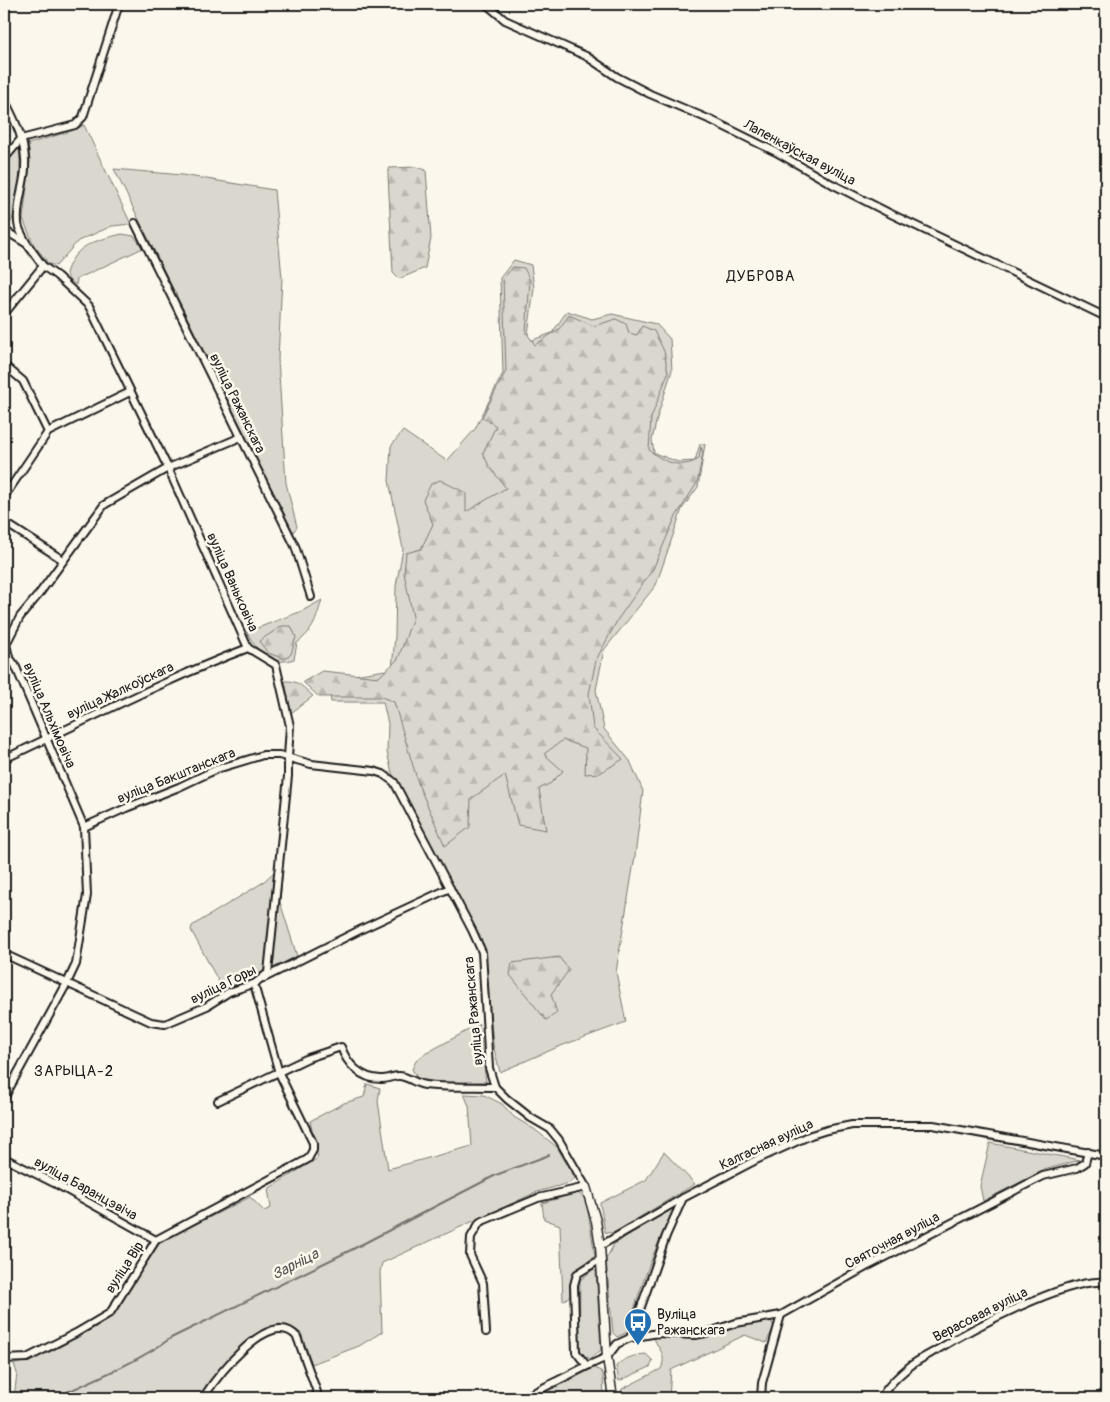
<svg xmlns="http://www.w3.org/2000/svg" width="1110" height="1402" viewBox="0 0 1110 1402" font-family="Pangolin,sans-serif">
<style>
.green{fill:#dad7ce;stroke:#7b7a75}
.forest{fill:url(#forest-firs);stroke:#7b7a75}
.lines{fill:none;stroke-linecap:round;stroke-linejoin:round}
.stream{stroke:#74726e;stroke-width:2}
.minor-casing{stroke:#1c1c1c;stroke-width:10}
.tertiary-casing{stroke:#1c1c1c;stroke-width:11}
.minor{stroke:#fbf7ec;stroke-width:6}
.tertiary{stroke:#fbf7ec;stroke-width:8}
.labels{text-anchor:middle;stroke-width:5;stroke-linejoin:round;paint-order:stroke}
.street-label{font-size:14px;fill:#1c1c1c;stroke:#fbf7ec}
.poi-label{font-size:14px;fill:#1c1c1c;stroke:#fbf7ec;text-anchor:start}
.neighbourhood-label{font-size:15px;letter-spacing:1px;fill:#1c1c1c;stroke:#fbf7ec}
.water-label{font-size:15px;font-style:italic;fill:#575653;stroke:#fbf7ec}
</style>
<defs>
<pattern id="forest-firs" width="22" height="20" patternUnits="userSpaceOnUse" patternTransform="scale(1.25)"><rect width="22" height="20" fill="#dad7ce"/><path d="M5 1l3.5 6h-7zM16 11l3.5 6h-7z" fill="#bab8b0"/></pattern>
</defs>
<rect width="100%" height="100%" fill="#fbf7ec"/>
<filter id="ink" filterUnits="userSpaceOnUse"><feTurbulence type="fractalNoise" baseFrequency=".02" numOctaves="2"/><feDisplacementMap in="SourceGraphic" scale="10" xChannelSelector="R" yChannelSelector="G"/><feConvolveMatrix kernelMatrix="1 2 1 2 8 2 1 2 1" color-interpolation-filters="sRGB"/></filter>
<g filter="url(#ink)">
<!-- green -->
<g class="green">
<path d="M84,125L131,224L112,226L78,241L56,266L49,264L34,245L23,219L30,161L28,144L74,130Z"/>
<path d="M19,147C21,167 21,212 7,228L4,225V167Z"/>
<path d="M114,169L182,175L274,190L282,278L278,359L286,483L297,527L293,532Z"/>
<path d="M122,234L134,236L143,248L77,279L76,285L69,280L66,273C75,244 95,241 122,234Z"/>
<path d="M514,260L531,265L534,288L527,342L552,333L567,311L592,319L612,314L656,324L670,339L672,370L657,418L652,440L654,453L678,462L695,461L700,444H705L698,487L682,509L656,585L604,650L596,690L604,729L630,761L643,791L635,856L616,972L626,1022L558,1047L500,1072L493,1045L484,945L392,773L387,752L388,724L383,702H331L328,679L392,669L395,636L396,586L403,549L389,481L391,446L403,431L447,461L475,429L503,373L500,278Z"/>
<path d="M322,600C315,621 315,629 297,643L294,659C270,667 257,652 247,632L302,611Z"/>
<path d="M274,872L265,966L262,975L222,988L191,930L192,926L262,883Z"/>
<path d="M282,877L280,902L297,956L273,968L271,966L279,878Z"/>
<path d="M479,1024L486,1082L441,1083L417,1078L412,1069L416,1061L423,1055Z"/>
<path d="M367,1084L380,1088L378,1101L388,1169L472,1146L469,1106L464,1094L484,1095L502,1104L514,1117L534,1129L557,1147L575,1178L569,1183L537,1192L382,1263L380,1272L382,1332L359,1346L312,1364L301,1333L280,1324C274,1326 267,1327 262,1330C236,1346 215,1373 199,1398H14L17,1373L14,1364L24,1362L52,1351L105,1322L118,1307L160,1242L250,1197L264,1211L271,1208L268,1189L318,1158L310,1121L344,1103L364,1097Z"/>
<path d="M990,1143L1080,1160L1044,1170L983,1201L980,1186Z"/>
<path d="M664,1152L695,1184L615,1232L610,1233L605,1232L600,1203L646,1180Z"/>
<path d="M578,1193L586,1199L595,1256C575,1271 572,1269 571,1295L563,1301L560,1225L544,1219L542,1203Z"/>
<path d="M675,1207C656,1244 638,1291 628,1332L617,1337L613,1333L606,1259L614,1244Z"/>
<path d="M594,1269L596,1272L601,1350L590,1359L579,1352L580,1280Z"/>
<path d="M771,1320L774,1327L766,1343L745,1335L671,1370L669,1398H619L622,1389L661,1369C667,1354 659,1351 654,1338L660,1336L698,1338L741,1325Z"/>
<path d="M646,1354L653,1361L650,1367L619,1381L616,1366C624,1358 635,1355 646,1354Z"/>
<path d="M594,1368L601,1371L603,1375L604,1398H533Z"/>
</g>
<!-- forest -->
<g class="forest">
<path d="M416,167L426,170L431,238L425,268L399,279L393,273L388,174L389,168Z"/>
<path d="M513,267L524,268L530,280L526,332L535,345L559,329L569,315L594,326L616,319L626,324L629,333L637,335L642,326L654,331L664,351L668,373L651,418L649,450C664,462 680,470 699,459L701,447L703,453L697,483L675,518L653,569L618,619L596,660L589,694L593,728L623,759L600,773L585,774L586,748L563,740L544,754L563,771L551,783L539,789L546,830L518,825L505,775L471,799L470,827L445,846L419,786L394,702L382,697H319L303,682L322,671L379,677L398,659L413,617L404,573L406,553L421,549L433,524L423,500L431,484L440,480L466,493V512L506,488L489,466L483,453L496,426L482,417L506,371L503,279Z"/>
<path d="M282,626H291L296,637L291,654L285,659L268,653L259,641Z"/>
<path d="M285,681C298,680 304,688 313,696L291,713Z"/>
<path d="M559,957L569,970L551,994L557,1013L546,1020L510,975L512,963Z"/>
</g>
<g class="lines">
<!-- stream -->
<path class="stream" d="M54,1398C93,1380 136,1363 171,1338L351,1250L496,1175L549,1155"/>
<!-- minor casing -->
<g class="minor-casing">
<g id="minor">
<path d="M486,4L505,20L586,56L617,77L650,94L713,121L776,152L832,184L887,212L1106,317"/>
<path d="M4,99C15,120 27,144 25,169C24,186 16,205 18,223C18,229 24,238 27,244"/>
<path d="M4,159L21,139L75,125L83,117L119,4"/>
<path d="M135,223L295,546L311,597"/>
<path d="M4,230L27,244L43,266L57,276L89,306L168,468L248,648L276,665L290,726L288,757V776L268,973L254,984L279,1073L313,1143V1150L308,1159L156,1240L110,1313L76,1333L27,1358L4,1359"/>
<path d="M4,314L43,266"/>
<path d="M4,365L23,381L48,432"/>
<path d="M4,497L48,432L130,392"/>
<path d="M4,522L63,560"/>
<path d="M4,759C85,721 164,680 248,648"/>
<path d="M84,827L126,808L179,787L217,769L263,755H279L311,764L374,771L383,774L394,782L472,930L482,952L489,1068L495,1087L507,1099L531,1118L550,1129L559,1140L586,1187L538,1198L480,1222L471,1237L470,1255L483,1283L486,1332"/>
<path d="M4,954L151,1022L165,1024L207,1006L229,992L256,983"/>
<path d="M264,978L362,929L450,888"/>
<path d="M4,1098L67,983L76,964L87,895L84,827L15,665L9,657L6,644L20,617L39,594L104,505L168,468L241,437"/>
<path d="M218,1101L308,1058L341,1047C347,1064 361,1079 381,1079C387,1080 393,1075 400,1076C409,1077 416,1084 425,1085C448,1088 472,1086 495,1087"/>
<path d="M4,1158L54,1183L156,1240"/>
<path d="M600,1246L683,1198L756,1160L811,1135L827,1130L852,1125H933L1106,1156"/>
<path d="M630,1338L666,1236L683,1198"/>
<path d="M587,1366L576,1352L574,1285L577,1274L601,1259"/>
<path d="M203,1398C216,1378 270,1305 297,1337L317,1392"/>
<path d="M523,1398L587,1366L607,1357L617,1344L630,1338L658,1333L695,1335L706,1333L736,1323L781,1315"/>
<path d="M761,1398L762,1383L781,1315L868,1266L1043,1176L1077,1168L1085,1163L1088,1152"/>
<path d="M881,1398C887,1386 898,1376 909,1367C916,1361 926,1356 935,1351C969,1330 1068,1277 1106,1282"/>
</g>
</g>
<!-- tertiary casing -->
<g class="tertiary-casing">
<path id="tertiary" d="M586,1187L596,1221L600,1246L607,1357L613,1398"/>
</g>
<!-- minor -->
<use href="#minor" class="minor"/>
<!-- tertiary -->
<use href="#tertiary" class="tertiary"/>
</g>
</g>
<!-- icons -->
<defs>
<g id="bus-pin" transform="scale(1.4375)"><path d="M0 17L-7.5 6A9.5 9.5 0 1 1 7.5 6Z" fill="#1f6fb2" stroke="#fbf7ec"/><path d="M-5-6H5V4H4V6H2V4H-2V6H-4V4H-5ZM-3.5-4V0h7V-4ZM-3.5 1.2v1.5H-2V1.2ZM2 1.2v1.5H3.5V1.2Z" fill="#fff"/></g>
</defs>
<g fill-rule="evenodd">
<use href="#bus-pin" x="638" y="1322"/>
</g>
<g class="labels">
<!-- street labels -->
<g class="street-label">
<text transform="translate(800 152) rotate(28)" y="5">Лапенкаўская вуліца</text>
<text transform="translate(238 403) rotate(64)" y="5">вуліца Ражанскага</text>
<text transform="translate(233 582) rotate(66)" y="5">вуліца Ваньковіча</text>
<text transform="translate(120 690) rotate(-25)" y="5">вуліца Жалкоўскага</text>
<text transform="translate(50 715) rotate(67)" y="5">вуліца Альхімовіча</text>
<text transform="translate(176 775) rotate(-22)" y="5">вуліца Бакштанскага</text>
<text transform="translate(223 984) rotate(-26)" y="5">вуліца Горы</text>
<text transform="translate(473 1011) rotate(-95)" y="5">вуліца Ражанскага</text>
<text transform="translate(766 1144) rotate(-25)" y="5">Калгасная вуліца</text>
<text transform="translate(86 1188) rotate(29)" y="5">вуліца Баранцэвіча</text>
<text transform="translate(892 1240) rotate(-28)" y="5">Святочная вуліца</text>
<text transform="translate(124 1267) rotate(-57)" y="5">вуліца Вір</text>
<text transform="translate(980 1314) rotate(-27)" y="5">Верасовая вуліца</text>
</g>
<!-- poi labels -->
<g class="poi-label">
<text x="657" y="1319">Вуліца<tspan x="657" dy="16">Ражанскага</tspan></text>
</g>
<!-- neighbourhood labels -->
<g class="neighbourhood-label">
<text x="761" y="281">ДУБРОВА</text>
<text x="74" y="1076">ЗАРЫЦА-2</text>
</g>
<!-- water labels -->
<g class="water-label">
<text transform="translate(295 1264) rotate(-27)" y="5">Зарніца</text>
</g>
</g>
<!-- margin -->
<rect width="1110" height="1402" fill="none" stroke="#fbf7ec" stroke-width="20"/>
<rect x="10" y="10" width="1090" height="1382" fill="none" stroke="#1c1c1c" stroke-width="2" filter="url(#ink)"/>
</svg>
